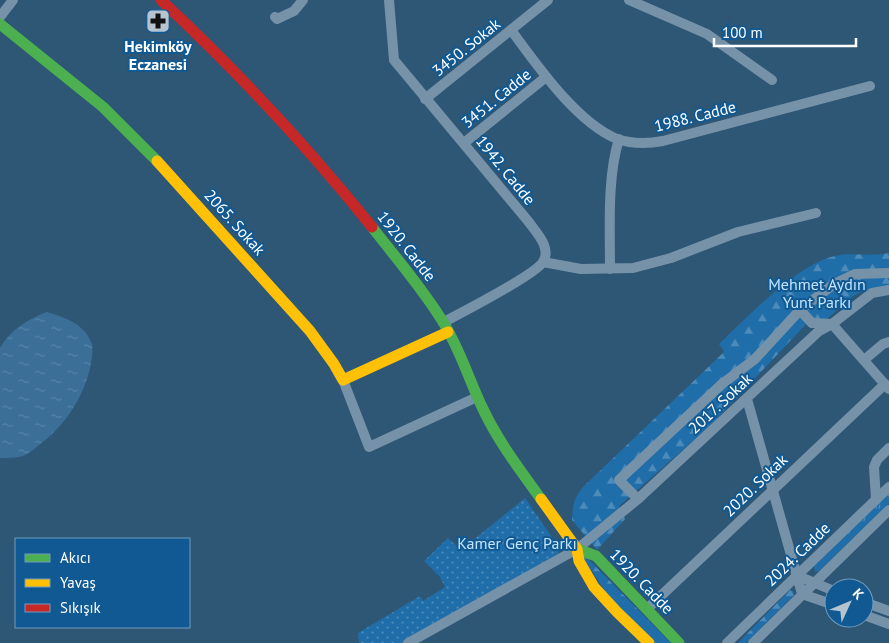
<svg xmlns="http://www.w3.org/2000/svg" width="889" height="643" viewBox="0 0 889 643" font-family="'PT Sans',sans-serif">
<style>
.grass{fill:url(#grass-tufts)}
.forest{fill:url(#forest-firs)}
.park{fill:url(#park-dots)}
.water{fill:url(#water-ripples)}
.lines{fill:none;stroke-linecap:round;stroke-linejoin:round}
.street{stroke:#7692a8;stroke-width:10}
.fast{stroke:#4caf50;stroke-width:11}
.slow{stroke:#ffc107;stroke-width:11}
.jam{stroke:#c62828;stroke-width:11}
.labels{text-anchor:middle;stroke-width:4;stroke-linejoin:round;paint-order:stroke}
.poi-label{font-size:16px;font-weight:bold;fill:#fff;stroke:#105993}
.street-label{font-size:16px;fill:#fff;stroke:#105993}
.park-label{font-size:16px;fill:#c4e5fe;stroke:#105993}
</style>
<defs>
<pattern id="grass-tufts" width="24" height="20" patternUnits="userSpaceOnUse" patternTransform="scale(1.25)"><rect width="24" height="20" fill="#206ea9"/><path d="M3 7l-1-3M5 7V3M7 7l1-3M15 17l-1-3M17 17v-4M19 17l1-3" fill="none" stroke="#4d8bba"/></pattern>
<pattern id="forest-firs" width="22" height="20" patternUnits="userSpaceOnUse" patternTransform="scale(1.25)"><rect width="22" height="20" fill="#206ea9"/><path d="M5 1l3.5 6h-7zM16 11l3.5 6h-7z" fill="#4d8bba"/></pattern>
<pattern id="park-dots" width="8" height="8" patternUnits="userSpaceOnUse" patternTransform="scale(1.25)"><rect width="8" height="8" fill="#206ea9"/><path d="M2 2h.1M6 6h.1" fill="none" stroke="#4d8bba" stroke-width="1.8" stroke-linecap="round"/></pattern>
<pattern id="water-ripples" width="26" height="14" patternUnits="userSpaceOnUse" patternTransform="scale(1.25)"><rect width="26" height="14" fill="#3b6f98"/><path d="M2 4q2-2 4 0t4 0M15 11q2-2 4 0t4 0" fill="none" stroke="#5885a7"/></pattern>
</defs>
<rect width="100%" height="100%" fill="#2e5675"/>
<!-- grass -->
<path class="grass" d="M889,493V503L819,571L815,572L814,566Z"/>
<!-- forest -->
<g class="forest">
<path d="M889,253V287C854,289 852,297 827,319L810,320L709,427L619,506L625,519L597,550L572,520C573,504 573,500 583,487L724,352L719,344C746,318 799,263 835,256C853,252 871,257 889,253Z"/>
<path d="M583,557L589,560L671,643H655L606,593Z"/>
<path d="M790,590L793,591L794,595L746,643H738Z"/>
</g>
<!-- park -->
<path class="park" d="M525,498L560,549L558,554L401,643H359L358,633L420,596L423,601L445,587L440,577L424,561L448,538L461,550Z"/>
<!-- water -->
<path class="water" d="M47,312C66,318 85,324 92,344C93,350 92,358 91,363C85,396 65,426 39,445C34,449 29,454 23,456C16,458 7,458 0,458V348C10,330 28,319 47,312Z"/>
<g class="lines">
<!-- street -->
<g class="street">
<path d="M389,0L394,60L528,221C536,232 552,248 543,262C535,275 461,313 444,322"/>
<path d="M629,0L707,34L772,80"/>
<path d="M0,17L13,0"/>
<path d="M275,17L277,19L294,11L303,0"/>
<path d="M511,30C537,65 576,122 617,139C632,144 647,144 663,141L870,86"/>
<path d="M425,99L548,0"/>
<path d="M464,143L546,77"/>
<path d="M543,262L581,269L633,268L671,258L738,232L816,213"/>
<path d="M610,269C610,229 607,177 619,139"/>
<path d="M800,310L812,323L832,324L889,389"/>
<path d="M864,360L883,344L889,342"/>
<path d="M343,380L369,447L477,397"/>
<path d="M747,399L802,594L834,605"/>
<path d="M638,499L619,480L722,384L755,359L800,310L834,284L855,274L889,273"/>
<path d="M876,500L874,467L877,460L889,448"/>
<path d="M796,575L834,591"/>
<path d="M864,602L889,611"/>
<path d="M647,609L885,384"/>
<path d="M864,615L889,624"/>
<path d="M408,643L577,549L638,499L819,331L832,324L872,293L889,290"/>
<path d="M727,643L889,487"/>
<path d="M753,643L889,510"/>
</g>
<!-- fast -->
<g class="fast">
<path d="M0,24L103,107L157,161"/>
<path d="M372,227C396,258 423,289 443,322C460,349 469,380 483,409C498,441 520,470 541,499"/>
<path d="M577,549L596,556L679,643"/>
</g>
<!-- slow -->
<g class="slow">
<path d="M157,161L310,331L334,364L343,380L448,332"/>
<path d="M541,499L577,549L579,561L594,587L617,612L649,643"/>
</g>
<!-- jam -->
<path class="jam" d="M161,0C237,71 307,146 372,227"/>
</g>
<!-- icons -->
<defs>
<g id="pharmacy-square" transform="scale(1.25)"><rect x="-9" y="-9" width="18" height="18" rx="4" fill="#b6c4cf" stroke="#105993"/><path d="M-2-6h4v4h4v4h-4v4h-4v-4h-4v-4h4Z" fill="#111"/></g>
</defs>
<g fill-rule="evenodd">
<use href="#pharmacy-square" x="158" y="21"/>
</g>
<g class="labels">
<!-- poi labels -->
<g class="poi-label">
<text x="158" y="52">Hekimköy<tspan x="158" dy="18">Eczanesi</tspan></text>
</g>
<!-- street labels -->
<g class="street-label">
<text transform="translate(466 47) rotate(-39)" y="6">3450. Sokak</text>
<text transform="translate(496 98) rotate(-39)" y="6">3451. Cadde</text>
<text transform="translate(695 116) rotate(-14)" y="6">1988. Cadde</text>
<text transform="translate(506 170) rotate(51)" y="6">1942. Cadde</text>
<text transform="translate(235 222) rotate(48)" y="6">2065. Sokak</text>
<text transform="translate(407 246) rotate(52)" y="6">1920. Cadde</text>
<text transform="translate(720 403) rotate(-43)" y="6">2017. Sokak</text>
<text transform="translate(755 485) rotate(-44)" y="6">2020. Sokak</text>
<text transform="translate(797 554) rotate(-44)" y="6">2024. Cadde</text>
<text transform="translate(642 581) rotate(46)" y="6">1920. Cadde</text>
</g>
<!-- park labels -->
<g class="park-label">
<text x="817" y="290">Mehmet Aydın<tspan x="817" dy="18">Yunt Parkı</tspan></text>
<text x="517" y="549">Kamer Genç Parkı</text>
</g>
</g>
<!-- legend -->
<rect x="15" y="538" width="175" height="90" fill="#105993" stroke="#709bbe"/>
<rect x="25" y="554" width="25" height="8" fill="#4caf50" stroke="#709bbe"/>
<text x="60" y="563" font-size="15" fill="#ffffff">Akıcı</text>
<rect x="25" y="579" width="25" height="8" fill="#ffc107" stroke="#709bbe"/>
<text x="60" y="588" font-size="15" fill="#ffffff">Yavaş</text>
<rect x="25" y="604" width="25" height="8" fill="#c62828" stroke="#709bbe"/>
<text x="60" y="613" font-size="15" fill="#ffffff">Sıkışık</text>
<!-- north arrow -->
<g transform="translate(849 603) rotate(46)"><circle r="24" fill="#105993" stroke="#709bbe"/>
<path d="M0-4L9 19L0 12L-9 19Z" fill="#b6c4cf"/>
<text y="-8" font-size="14" font-weight="bold" text-anchor="middle" fill="#ffffff">K</text>
</g>
<!-- scale -->
<path d="M714 38v8h142v-8" fill="none" stroke="#ffffff" stroke-width="2.5"/>
<text x="722" y="38" font-size="15" fill="#ffffff" stroke="#105993" stroke-width="4" paint-order="stroke">100 m</text>
</svg>
